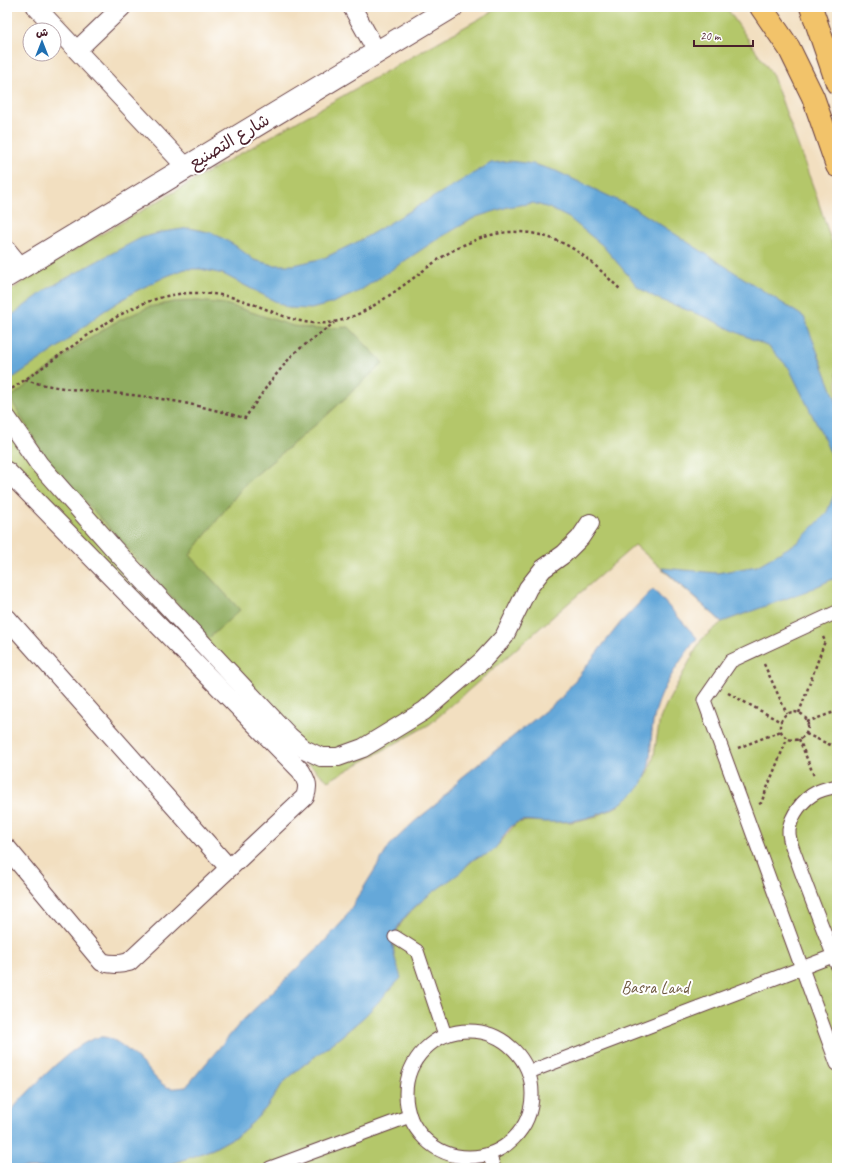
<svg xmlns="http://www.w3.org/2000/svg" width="844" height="1175" viewBox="0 0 844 1175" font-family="Caveat,'Playpen Sans Arabic',sans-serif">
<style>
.green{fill:#b4c76a;stroke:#7f734a}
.forest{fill:#8fac5e;stroke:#6c6644}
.water{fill:#65a8d9;stroke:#586482}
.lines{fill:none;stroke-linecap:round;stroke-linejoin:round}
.pedestrian-casing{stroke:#633c41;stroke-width:15}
.minor-casing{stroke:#633c41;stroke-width:20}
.tertiary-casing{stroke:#633c41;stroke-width:24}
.primary-casing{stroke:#633c41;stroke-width:24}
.path{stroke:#633c41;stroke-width:2.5;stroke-dasharray:3 3;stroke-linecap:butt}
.pedestrian{stroke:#fff;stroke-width:13}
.minor{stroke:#fff;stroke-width:18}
.tertiary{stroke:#fff;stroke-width:22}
.primary{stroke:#f2c36a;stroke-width:22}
.labels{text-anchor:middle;stroke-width:4;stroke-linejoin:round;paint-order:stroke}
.street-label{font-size:17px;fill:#4a1f2b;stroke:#fff}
.park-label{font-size:17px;fill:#6f5a41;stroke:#fff}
</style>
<rect width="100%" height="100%" fill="#fff"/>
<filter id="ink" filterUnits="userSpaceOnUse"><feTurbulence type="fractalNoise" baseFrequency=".025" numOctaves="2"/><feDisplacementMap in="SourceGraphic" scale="8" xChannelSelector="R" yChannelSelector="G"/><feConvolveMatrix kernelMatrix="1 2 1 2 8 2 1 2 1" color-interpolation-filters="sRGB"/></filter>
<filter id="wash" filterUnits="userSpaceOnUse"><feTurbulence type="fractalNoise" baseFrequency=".012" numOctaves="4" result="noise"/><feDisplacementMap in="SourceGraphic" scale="16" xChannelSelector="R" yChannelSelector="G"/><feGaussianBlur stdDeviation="0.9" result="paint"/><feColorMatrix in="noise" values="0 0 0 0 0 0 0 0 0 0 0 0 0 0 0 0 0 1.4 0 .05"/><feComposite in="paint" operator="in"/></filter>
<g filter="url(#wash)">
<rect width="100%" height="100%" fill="#f2dfc0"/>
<!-- green -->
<path class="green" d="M500,7H726L772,74L814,189L837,258V1168H160L213,1149L238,1135L252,1123L266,1108L282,1083L301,1067L338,1039L364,1017L394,953C393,944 394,937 398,929C409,905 455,876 476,858L480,857L500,843L516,823L527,821L572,822L597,816L618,806L645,779L649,771L654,755L660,719L666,705L701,640L722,622L635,545L430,724L328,781L286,744L225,680L128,585L7,463V293L47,266L215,168Z"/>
<!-- forest -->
<path class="forest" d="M198,301L224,304L242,309L293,326L316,329L349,327L383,363L325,417L245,484L190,555L240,610L209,638L45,457L10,398L75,348L114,323L149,307L174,302Z"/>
<!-- water -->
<g class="water">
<path d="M509,161L533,164L556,171L636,209L804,317L837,403V577L807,591L722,622L662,568L717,573L757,566L798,542L826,514L836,490L837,468L824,439L789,368L769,347L732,330L708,318L656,298L639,288L602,245L569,218L549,208L533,203L508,207L476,217L436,240L358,292L330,304L311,309L288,308L223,274L200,269H185L167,276L134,292L101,313L60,346L7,382V319L47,289L101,259L141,238L163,232L189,228L213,233L236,246L254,260L273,265H294L324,258L361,240L491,163Z"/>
<path d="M653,589L697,638C679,662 660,689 654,718C648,742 656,773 635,792C611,815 578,823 546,822C537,822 524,818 516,823C505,829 501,845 491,852C486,856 481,856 476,858C471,860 465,868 461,872C439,889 396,913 393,942C392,953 398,967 401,978L364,1017L338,1039L301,1067L283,1083L266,1108L252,1123L238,1135L213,1149L160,1168H7V1115C26,1094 73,1041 100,1037C116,1035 137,1059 148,1069C153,1075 162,1087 171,1088C175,1089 182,1087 186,1087L241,1022L322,944L343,921L390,845L414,822L440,801L460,779L561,698L621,622Z"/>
</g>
</g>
<g filter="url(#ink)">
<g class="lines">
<!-- pedestrian casing -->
<g class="pedestrian-casing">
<g id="pedestrian">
<path d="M837,612L731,661L704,700L837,1064"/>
<path d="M837,786C830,788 823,789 817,792C803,799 791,815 789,830C788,840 794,851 797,860C809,895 824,930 837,965"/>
<path d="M395,937L417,951L445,1035"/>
<circle cx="469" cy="1094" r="63"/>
<path d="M529,1072L833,956"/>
<path d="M489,1154L494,1168"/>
<path d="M270,1168L410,1116"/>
</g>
</g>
<!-- minor casing -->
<g class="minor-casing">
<g id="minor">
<path d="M36,7L186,167"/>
<path d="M352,7L377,52"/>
<path d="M77,50L122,7"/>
<path d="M7,250L21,267"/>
<path d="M7,418L39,464L115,550L289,736L304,749L321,757H338L363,748L424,711L482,661L504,637L528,588L543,569L564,554L580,538L590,523"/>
<path d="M7,471L301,771C307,782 309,785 305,797L129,962C119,965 112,965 102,962L7,848"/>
<path d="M7,618L229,868"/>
</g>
</g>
<!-- tertiary casing -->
<g class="tertiary-casing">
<path id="tertiary" d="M7,276L452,7"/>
</g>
<!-- primary casing -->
<g class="primary-casing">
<g id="primary">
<path d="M761,7L789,48L813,97L837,166"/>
<path d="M811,7L837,83"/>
</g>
</g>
<!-- path -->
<g class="path">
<path d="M25,380C69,393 116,391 161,399C190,403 218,411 245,418L270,382L294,353L334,323"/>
<path d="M7,392C31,376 54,359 78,342C130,306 169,282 235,298C268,307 298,329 334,322C360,317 383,300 404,285C425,270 446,251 471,242C484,236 503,231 518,232C540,232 568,243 585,257C598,267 609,279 621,290"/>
<path d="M764,664L787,714"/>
<path d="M728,693L781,722"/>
<circle cx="794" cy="726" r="14"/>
<path d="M799,713L825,641L822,635"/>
<path d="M807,722L837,711"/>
<path d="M806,734L837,748"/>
<path d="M799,739L814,776"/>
<path d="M738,748L781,731"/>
<path d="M759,804L761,803L787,739"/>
</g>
<!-- pedestrian -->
<use href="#pedestrian" class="pedestrian"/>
<!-- minor -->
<use href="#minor" class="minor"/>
<!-- tertiary -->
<use href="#tertiary" class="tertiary"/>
<!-- primary -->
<use href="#primary" class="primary"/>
</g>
</g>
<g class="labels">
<!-- street labels -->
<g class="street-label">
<text transform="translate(229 141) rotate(-31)" y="6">شارع التصنيع</text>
</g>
<!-- park labels -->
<g class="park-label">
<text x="655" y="993">Basra Land</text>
</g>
</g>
<!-- margin -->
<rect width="844" height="1175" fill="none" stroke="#fff" stroke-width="24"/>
<!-- north arrow -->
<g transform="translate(42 42)"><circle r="19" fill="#ffffff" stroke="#b7a5aa"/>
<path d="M0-3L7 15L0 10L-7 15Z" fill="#1f6fb2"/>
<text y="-6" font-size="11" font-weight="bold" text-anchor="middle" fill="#4a1f2b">ش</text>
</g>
<!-- scale -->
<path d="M694 40v6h59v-6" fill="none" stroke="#4a1f2b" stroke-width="2"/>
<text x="700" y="40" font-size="12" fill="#4a1f2b" stroke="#ffffff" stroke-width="3" paint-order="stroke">20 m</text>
</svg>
